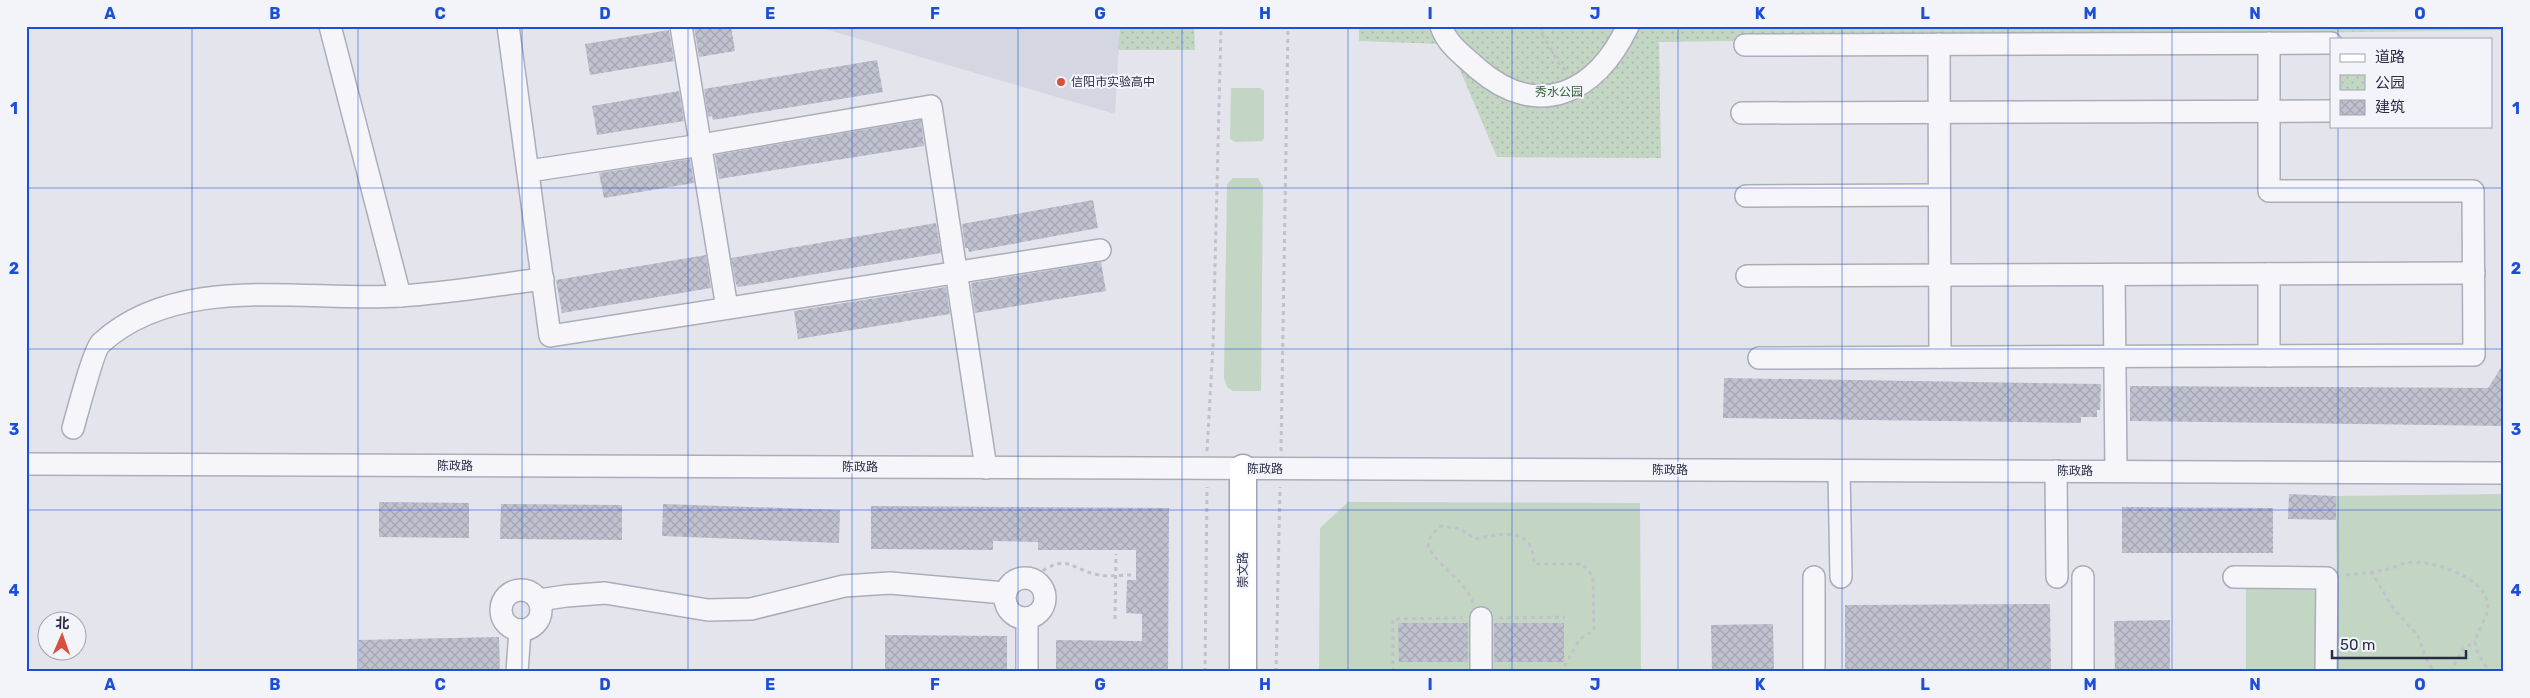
<svg xmlns="http://www.w3.org/2000/svg" width="2530" height="698" viewBox="0 0 2530 698" font-family="Rubik,'Noto Sans SC',sans-serif">
<style>
.built{fill:#d4d6e1}
.green{fill:#c3d6c3}
.park{fill:url(#park-dots)}
.building{fill:url(#building-cross-hatch)}
.lines{fill:none;stroke-linecap:round;stroke-linejoin:round}
.minor-casing{stroke:#abadba;stroke-width:24}
.major-casing{stroke:#a1a4b9;stroke-width:29}
.path{stroke:#c1c1cb;stroke-width:3;stroke-dasharray:4 4;stroke-linecap:butt}
.minor{stroke:#f6f6fa;stroke-width:21}
.major{stroke:#fff;stroke-width:26}
.grid{fill:none;stroke:#1d4ed8;stroke-width:1;stroke-opacity:0.55}
.poi-dot{fill:#d94f3f;stroke:#f3f4f9;stroke-width:2}
.labels{text-anchor:middle;stroke-width:4;stroke-linejoin:round;paint-order:stroke}
.poi-label{font-size:12px;fill:#292c46;stroke:#f3f4f9;text-anchor:start}
.park-label{font-size:12px;fill:#356238;stroke:#f3f4f9}
.street-label{font-size:12px;fill:#292c46;stroke:#f3f4f9}
.neatline{fill:none;stroke:#1d4ed8;stroke-width:2}
.grid-label{font-size:16px;text-anchor:middle;font-weight:bold;fill:#1d4ed8}
</style>
<defs>
<pattern id="park-dots" width="8" height="8" patternUnits="userSpaceOnUse" patternTransform="scale(1.25)"><rect width="8" height="8" fill="#c3d6c3"/><path d="M2 2h.1M6 6h.1" fill="none" stroke="#a8b8a9" stroke-width="1.8" stroke-linecap="round"/></pattern>
<pattern id="building-cross-hatch" width="8" height="8" patternUnits="userSpaceOnUse" patternTransform="scale(1.25)"><rect width="8" height="8" fill="#bfc1cf"/><path d="M0 0l8 8M0 8l8-8" fill="none" stroke="#a4a6b3"/></pattern>
</defs>
<rect width="100%" height="100%" fill="#e3e4ec"/>
<!-- built -->
<path class="built" d="M815,26H1120L1115,114Z"/>
<!-- green -->
<g class="green">
<path d="M1231,88H1260L1264,91V138L1262,141L1236,142L1230,139Z"/>
<path d="M1233,178H1258L1263,187L1261,391H1233L1227,387L1224,378L1227,184Z"/>
<path d="M2504,494V672H2246V588L2337,591L2336,496Z"/>
<path d="M1348,502L1640,503L1641,672H1319L1320,528Z"/>
</g>
<!-- park -->
<g class="park">
<path d="M1120,26H1194L1195,50H1118Z"/>
<path d="M1359,26H2504V30L1659,42L1661,158L1497,157L1460,70L1443,44L1359,41Z"/>
</g>
<!-- building -->
<g class="building">
<path d="M731,26L735,51L699,57L694,27Z"/>
<path d="M669,30L674,61L590,75L585,44Z"/>
<path d="M877,60L883,92L713,120L712,116L708,117L704,89Z"/>
<path d="M679,91L684,121L597,135L592,106Z"/>
<path d="M921,120L924,146L719,179L715,155Z"/>
<path d="M690,159L694,183L604,198L599,173Z"/>
<path d="M1093,200L1098,228L969,252L968,248H965L962,224Z"/>
<path d="M936,223L941,253L738,287L736,284L731,258Z"/>
<path d="M706,255L711,288L562,313L556,280Z"/>
<path d="M1101,262L1106,291L975,313L971,283Z"/>
<path d="M946,287L950,314L798,339L794,311Z"/>
<path d="M2504,363V426L2130,421V386L2488,388Z"/>
<path d="M1724,378L2101,384L2100,410H2097V417H2081V423L1723,418Z"/>
<path d="M2289,494L2336,496V520L2288,519Z"/>
<path d="M379,502L469,503V538L379,537Z"/>
<path d="M501,504L622,505V540L500,539Z"/>
<path d="M663,504L840,510L839,543L662,536Z"/>
<path d="M871,506L1169,508L1168,672H1056V640L1142,641V614L1126,613L1127,580H1136V550H1038V542L993,541V550L871,549Z"/>
<path d="M2122,507L2273,508V553H2122Z"/>
<path d="M2050,604L2051,672H1845V605Z"/>
<path d="M2170,620V672H2115L2114,621Z"/>
<path d="M1398,623H1468V662H1399Z"/>
<rect x="1494" y="623" width="70" height="39"/>
<path d="M1773,624L1774,672H1712L1711,625Z"/>
<path d="M885,635L1007,636V671L885,670Z"/>
<path d="M499,637L500,672H359V640Z"/>
</g>
<g class="lines">
<!-- minor casing -->
<g class="minor-casing">
<g id="minor">
<path d="M330,26L400,296"/>
<path d="M508,26L550,336L1100,250"/>
<path d="M681,26L727,308"/>
<path d="M1441,26C1447,45 1464,56 1478,69C1539,121 1596,93 1628,26"/>
<path d="M1939,44L1940,357"/>
<path d="M1745,45L2331,43"/>
<path d="M1742,113L2331,111"/>
<path d="M529,171L701,145L931,106L986,468"/>
<path d="M1746,196L1939,195"/>
<path d="M2269,274V356"/>
<path d="M2114,275L2116,471"/>
<path d="M1747,276L2474,273"/>
<path d="M1759,358L2474,355L2473,191H2269V43"/>
<path d="M73,428C77,414 94,349 101,343C179,272 305,302 400,296C448,293 495,285 543,279"/>
<path d="M26,464L2504,473"/>
<path d="M1839,471L1841,577"/>
<path d="M2056,471L2057,577"/>
<path d="M2234,577L2327,578L2326,672"/>
<circle cx="1025" cy="598" r="20"/>
<circle cx="521" cy="610" r="20"/>
<path d="M539,600L566,596L605,593L708,610L751,609L844,586L890,583L1005,593"/>
<path d="M517,672L520,630"/>
<path d="M1027,672V618"/>
<path d="M1481,672V618"/>
<path d="M1814,672V577"/>
<path d="M2083,672V577"/>
</g>
</g>
<!-- major casing -->
<g class="major-casing">
<path id="major" d="M1243,468V672"/>
</g>
<!-- path -->
<g class="path">
<path d="M1541,26L1542,34L1561,67L1567,70"/>
<path d="M1207,451L1213,346L1221,26"/>
<path d="M1281,451L1288,26"/>
<path d="M2371,571L2393,608L2418,636L2425,656L2434,672"/>
<path d="M1036,575C1069,552 1069,569 1099,575C1109,577 1120,575 1131,575"/>
<path d="M2346,575C2360,574 2374,572 2388,569C2394,568 2400,564 2406,563C2429,558 2486,577 2488,605C2489,619 2472,635 2476,648C2479,656 2485,664 2489,672"/>
<path d="M1013,577C1040,564 1061,595 1046,618"/>
<path d="M1473,603C1465,580 1440,568 1428,547L1431,535L1441,526L1461,529L1475,539C1503,533 1533,526 1534,564H1582L1593,576L1594,630L1580,639L1561,672"/>
<path d="M1499,618L1565,617"/>
<path d="M1115,619L1116,554"/>
<path d="M1205,672L1207,487"/>
<path d="M1276,672L1280,487"/>
<path d="M1393,672V619L1462,618"/>
<path d="M2450,672L2463,649L2475,641"/>
</g>
<!-- minor -->
<use href="#minor" class="minor"/>
<!-- major -->
<use href="#major" class="major"/>
</g>
<!-- grid -->
<path class="grid" d="M192,26V672M358,26V672M522,26V672M688,26V672M852,26V672M1018,26V672M1182,26V672M1348,26V672M1512,26V672M1678,26V672M1842,26V672M2008,26V672M2172,26V672M2338,26V39M2338,126V672M26,188H2504M26,349H2504M26,510H2504"/>
<!-- markers -->
<circle class="poi-dot" cx="1061" cy="82" r="5"/>
<g class="labels">
<!-- poi labels -->
<g class="poi-label">
<text x="1071" y="86">信阳市实验高中</text>
</g>
<!-- park labels -->
<g class="park-label">
<text x="1559" y="96">秀水公园</text>
</g>
<!-- street labels -->
<g class="street-label">
<text x="455" y="470">陈政路</text>
<text x="860" y="471">陈政路</text>
<text x="1265" y="473">陈政路</text>
<text x="1670" y="474">陈政路</text>
<text x="2075" y="475">陈政路</text>
<text transform="translate(1243 570) rotate(-90)" y="4">崇文路</text>
</g>
</g>
<!-- border -->
<rect width="2530" height="698" fill="none" stroke="#f3f4f9" stroke-width="55"/>
<!-- legend -->
<rect x="2330" y="38" width="162" height="90" fill="#f3f4f9" stroke="#a2a4b1"/>
<rect x="2340" y="54" width="25" height="8" fill="#ffffff" stroke="#a2a4b1"/>
<text x="2375" y="62" font-size="15" fill="#292c46">道路</text>
<rect x="2340" y="75" width="25" height="15" fill="url(#park-dots)" stroke="#a2a4b1"/>
<text x="2375" y="88" font-size="15" fill="#292c46">公园</text>
<rect x="2340" y="100" width="25" height="15" fill="url(#building-cross-hatch)" stroke="#a2a4b1"/>
<text x="2375" y="112" font-size="15" fill="#292c46">建筑</text>
<!-- north arrow -->
<g transform="translate(62 636) rotate(2)"><circle r="24" fill="#f3f4f9" stroke="#a2a4b1"/>
<path d="M0-4L9 19L0 12L-9 19Z" fill="#d94f3f"/>
<text y="-8" font-size="14" font-weight="bold" text-anchor="middle" fill="#292c46">北</text>
</g>
<!-- scale -->
<path d="M2332 650v8h134v-8" fill="none" stroke="#292c46" stroke-width="2.5"/>
<text x="2340" y="650" font-size="15" fill="#292c46" stroke="#f3f4f9" stroke-width="4" paint-order="stroke">50 m</text>
<rect x="28" y="28" width="2474" height="642" class="neatline"/>
<g class="grid-label">
<text x="110" y="19">A</text>
<text x="275" y="19">B</text>
<text x="440" y="19">C</text>
<text x="605" y="19">D</text>
<text x="770" y="19">E</text>
<text x="935" y="19">F</text>
<text x="1100" y="19">G</text>
<text x="1265" y="19">H</text>
<text x="1430" y="19">I</text>
<text x="1595" y="19">J</text>
<text x="1760" y="19">K</text>
<text x="1925" y="19">L</text>
<text x="2090" y="19">M</text>
<text x="2255" y="19">N</text>
<text x="2420" y="19">O</text>
<text x="14" y="114">1</text>
<text x="2516" y="114">1</text>
<text x="14" y="274">2</text>
<text x="2516" y="274">2</text>
<text x="14" y="435">3</text>
<text x="2516" y="435">3</text>
<text x="14" y="596">4</text>
<text x="2516" y="596">4</text>
<text x="110" y="690">A</text>
<text x="275" y="690">B</text>
<text x="440" y="690">C</text>
<text x="605" y="690">D</text>
<text x="770" y="690">E</text>
<text x="935" y="690">F</text>
<text x="1100" y="690">G</text>
<text x="1265" y="690">H</text>
<text x="1430" y="690">I</text>
<text x="1595" y="690">J</text>
<text x="1760" y="690">K</text>
<text x="1925" y="690">L</text>
<text x="2090" y="690">M</text>
<text x="2255" y="690">N</text>
<text x="2420" y="690">O</text>
</g>
</svg>
